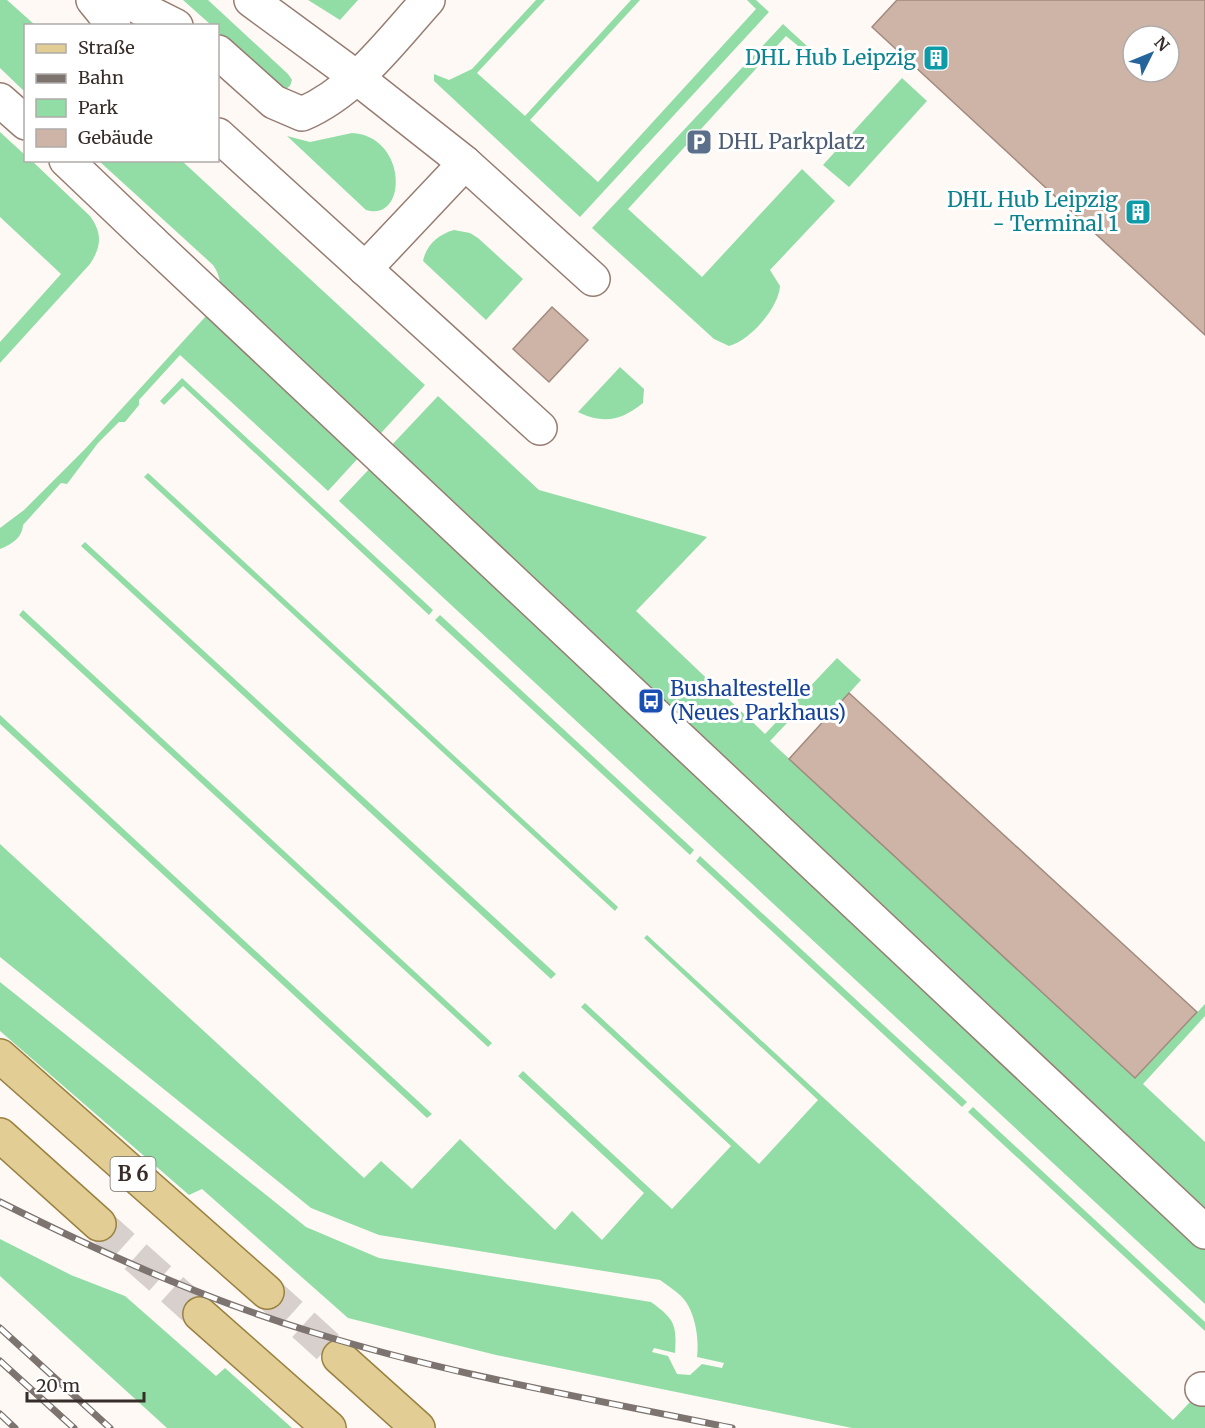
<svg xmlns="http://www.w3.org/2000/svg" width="1205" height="1428" viewBox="0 0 1205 1428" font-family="Merriweather,serif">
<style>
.green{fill:#92dda5}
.building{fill:#ceb3a7;stroke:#a38a7e;stroke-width:1.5;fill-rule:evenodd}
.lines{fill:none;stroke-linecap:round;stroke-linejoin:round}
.primary-tunnel{stroke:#d7d0cd;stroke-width:33;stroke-dasharray:33 16;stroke-linecap:butt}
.street-casing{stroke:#967d72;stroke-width:36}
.secondary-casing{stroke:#967d72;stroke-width:36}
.primary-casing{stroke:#9a8140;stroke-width:36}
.street{stroke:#fff;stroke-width:33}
.secondary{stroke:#fff;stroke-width:33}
.primary{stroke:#e2ce94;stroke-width:33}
.rail-casing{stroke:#7d7470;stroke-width:7}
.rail{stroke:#fff;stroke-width:4.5;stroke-dasharray:14;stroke-linecap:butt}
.labels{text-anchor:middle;stroke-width:6;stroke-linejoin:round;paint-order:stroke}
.shield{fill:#fff;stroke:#736c68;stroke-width:1.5}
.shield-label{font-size:20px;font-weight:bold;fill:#372d28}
.culture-label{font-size:21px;fill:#0d838f;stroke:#fff;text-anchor:end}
.service-label{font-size:21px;fill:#4e5e75;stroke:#fff;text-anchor:start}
.transit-label{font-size:21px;fill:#164399;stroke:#fff;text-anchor:start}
</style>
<rect width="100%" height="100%" fill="#fff9f6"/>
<!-- green -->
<g class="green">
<path d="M0,0H7L35,25L26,26L25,92L0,68Z"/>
<path d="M183,0H208L288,74L292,80L290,86L284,90L278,88L218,32V26L211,25Z"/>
<path d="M308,0H358L340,20Z"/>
<path d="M536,0H545L477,73L525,116L631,0H640L530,120L598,182L756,9L747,0H756L769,12L580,217L434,81V74L449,80L472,69Z"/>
<path d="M783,24L808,47V54L786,36L628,209L702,277L802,169L835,201L770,270L780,286C779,307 750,341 729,346L714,339L592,228Z"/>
<path d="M902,78L927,101L849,187L823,165Z"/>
<path d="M0,132L25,155L26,160L32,161L90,216C103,234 101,247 90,264L0,363V342L61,274L0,217Z"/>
<path d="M352,133C408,136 408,223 366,210L287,136L310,142Z"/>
<path d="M99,161H182L425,385L328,491L180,355L139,400V405L125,422H119L98,443L67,484L61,483L23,525C22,539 10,545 0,549V528L24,510L85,449L216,305C222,290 222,278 213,265Z"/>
<path d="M454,230L470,233L478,238L523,279L486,320L423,261C426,245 439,234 454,230Z"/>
<path d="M620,367L644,389L643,403C621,421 603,424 578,412Z"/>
<path d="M182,378L433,610L429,615L183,386L164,405L160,401Z"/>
<path d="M438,396L539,490L707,537L636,611L765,734L837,658L861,680L823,722L804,705L770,741L1135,1078L1205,1004V1016L1143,1084L1205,1142V1304L339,501Z"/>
<path d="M148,473L618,907L615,911L144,477Z"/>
<path d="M85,542L556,974L551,979L81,546Z"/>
<path d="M23,610L492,1043L488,1047L19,615Z"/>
<path d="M440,615L694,850L690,855L435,620Z"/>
<path d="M0,715L432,1114L427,1118L0,724Z"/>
<path d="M0,844L364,1178L381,1161L412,1189L460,1139L555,1230L572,1211L602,1240L644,1193L518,1076L523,1071L672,1209L731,1146L581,1007L585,1003L759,1164L818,1100L644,938L647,935L1173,1420L1205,1386V1428H852L496,1355L348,1318L202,1189L189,1195L0,1031V982L306,1227L379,1258L651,1302C674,1319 677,1323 675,1353L654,1348L652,1352L668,1356L677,1374L690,1375L702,1364L722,1368L724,1363L697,1357C699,1340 696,1317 686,1302C680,1293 668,1286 660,1280L379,1235L311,1208L0,957Z"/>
<path d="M700,856L967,1102L962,1107L696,861Z"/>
<path d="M973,1107L1205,1322V1331L968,1112Z"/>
<path d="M0,1239L71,1275L125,1296L216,1376L225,1368L292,1428H167L0,1276Z"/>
</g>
<!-- building -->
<g class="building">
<path d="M897,0H1205V335L872,27ZM1133,36H1169V72H1133Z"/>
<path d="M552,307L588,340L549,382L513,349Z"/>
<path d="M849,693L1197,1012L1135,1078L789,759Z"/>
</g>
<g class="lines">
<!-- primary-tunnel -->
<g class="primary-tunnel">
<path d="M99,1224L200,1314"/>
<path d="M267,1292L339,1357"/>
</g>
<!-- street casing -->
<g class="street-casing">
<g id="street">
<path d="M93,0L114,26"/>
<path d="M124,0L176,26"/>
<path d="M251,0L356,77L465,163L593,279"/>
<path d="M218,52L274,102L302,114C354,92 391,41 428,0"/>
<path d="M0,100L26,123"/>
<path d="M218,135L540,428"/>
<path d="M66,160L151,241"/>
<path d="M365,269L465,163"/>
<path d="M1202,1389H1205"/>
</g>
</g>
<!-- secondary casing -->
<g class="secondary-casing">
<path id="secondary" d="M151,241L1205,1232"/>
</g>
<!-- primary casing -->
<g class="primary-casing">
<g id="primary">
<path d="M0,1056L267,1292"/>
<path d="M0,1135L99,1224"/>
<path d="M200,1314L329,1428"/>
<path d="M339,1357L418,1428"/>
</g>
</g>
<!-- street -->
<use href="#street" class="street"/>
<!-- secondary -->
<use href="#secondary" class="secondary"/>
<!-- primary -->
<use href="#primary" class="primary"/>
<!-- rail casing -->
<g class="rail-casing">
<g id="rail">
<path d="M0,1202C102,1253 206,1300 315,1333C451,1375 593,1399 732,1428"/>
<path d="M0,1328L110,1428"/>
<path d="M0,1361L74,1428"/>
<path d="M0,1414L15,1428"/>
</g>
</g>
<!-- rail -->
<use href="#rail" class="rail"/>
</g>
<!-- icons -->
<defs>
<g id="building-square" transform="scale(1.35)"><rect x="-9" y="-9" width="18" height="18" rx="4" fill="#0f9aa8" stroke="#fff"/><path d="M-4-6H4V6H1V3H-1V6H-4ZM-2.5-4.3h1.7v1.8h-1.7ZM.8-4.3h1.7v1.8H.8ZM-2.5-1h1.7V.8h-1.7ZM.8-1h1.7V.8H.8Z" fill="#fff"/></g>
<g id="parking-square" transform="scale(1.35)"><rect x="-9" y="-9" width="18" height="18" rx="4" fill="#5c6f8a" stroke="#fff"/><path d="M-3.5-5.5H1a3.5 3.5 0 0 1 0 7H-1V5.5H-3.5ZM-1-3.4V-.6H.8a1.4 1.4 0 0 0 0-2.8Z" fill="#fff"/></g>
<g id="bus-square" transform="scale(1.35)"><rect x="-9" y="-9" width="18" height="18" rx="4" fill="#1a4fb4" stroke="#fff"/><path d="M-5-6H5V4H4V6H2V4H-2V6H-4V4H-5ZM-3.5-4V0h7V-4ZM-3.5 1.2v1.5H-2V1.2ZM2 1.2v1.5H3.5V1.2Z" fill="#fff"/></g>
</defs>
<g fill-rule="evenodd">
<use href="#building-square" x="936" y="58"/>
<use href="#parking-square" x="699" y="142"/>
<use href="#building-square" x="1138" y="212"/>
<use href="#bus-square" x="651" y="701"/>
</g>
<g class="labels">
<!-- shield labels -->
<rect class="shield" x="110.5" y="1157" width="45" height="34" rx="4.5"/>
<g class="shield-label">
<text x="133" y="1181">B 6</text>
</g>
<!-- culture labels -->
<g class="culture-label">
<text x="916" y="65">DHL Hub Leipzig</text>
<text x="1118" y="207">DHL Hub Leipzig<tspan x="1118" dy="24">- Terminal 1</tspan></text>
</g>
<!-- service labels -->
<g class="service-label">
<text x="718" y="149">DHL Parkplatz</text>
</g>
<!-- transit labels -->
<g class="transit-label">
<text x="670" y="696">Bushaltestelle<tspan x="670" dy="24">(Neues Parkhaus)</tspan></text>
</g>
</g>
<!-- legend -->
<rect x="24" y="24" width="195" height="138" fill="#ffffff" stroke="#afaba9" stroke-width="1.5"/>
<rect x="36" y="44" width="30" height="9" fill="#e2ce94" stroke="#afaba9" stroke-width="1.5"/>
<text x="78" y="54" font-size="18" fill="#372d28">Straße</text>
<rect x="36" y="74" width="30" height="9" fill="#7d7470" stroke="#afaba9" stroke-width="1.5"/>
<text x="78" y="84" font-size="18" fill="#372d28">Bahn</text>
<rect x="36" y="99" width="30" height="18" fill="#92dda5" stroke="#afaba9" stroke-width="1.5"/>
<text x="78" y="114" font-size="18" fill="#372d28">Park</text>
<rect x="36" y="129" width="30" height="18" fill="#ceb3a7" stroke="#afaba9" stroke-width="1.5"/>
<text x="78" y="144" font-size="18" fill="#372d28">Gebäude</text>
<!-- north arrow -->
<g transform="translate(1151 54) rotate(47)"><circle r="28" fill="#ffffff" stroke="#afaba9" stroke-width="1.5"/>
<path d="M0-4.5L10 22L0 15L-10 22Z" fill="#25659b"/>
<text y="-9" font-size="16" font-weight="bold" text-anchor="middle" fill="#372d28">N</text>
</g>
<!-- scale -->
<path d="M27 1392v9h117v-9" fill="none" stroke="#372d28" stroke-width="3"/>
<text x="36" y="1392" font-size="18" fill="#372d28" stroke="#ffffff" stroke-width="4.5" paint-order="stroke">20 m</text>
</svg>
